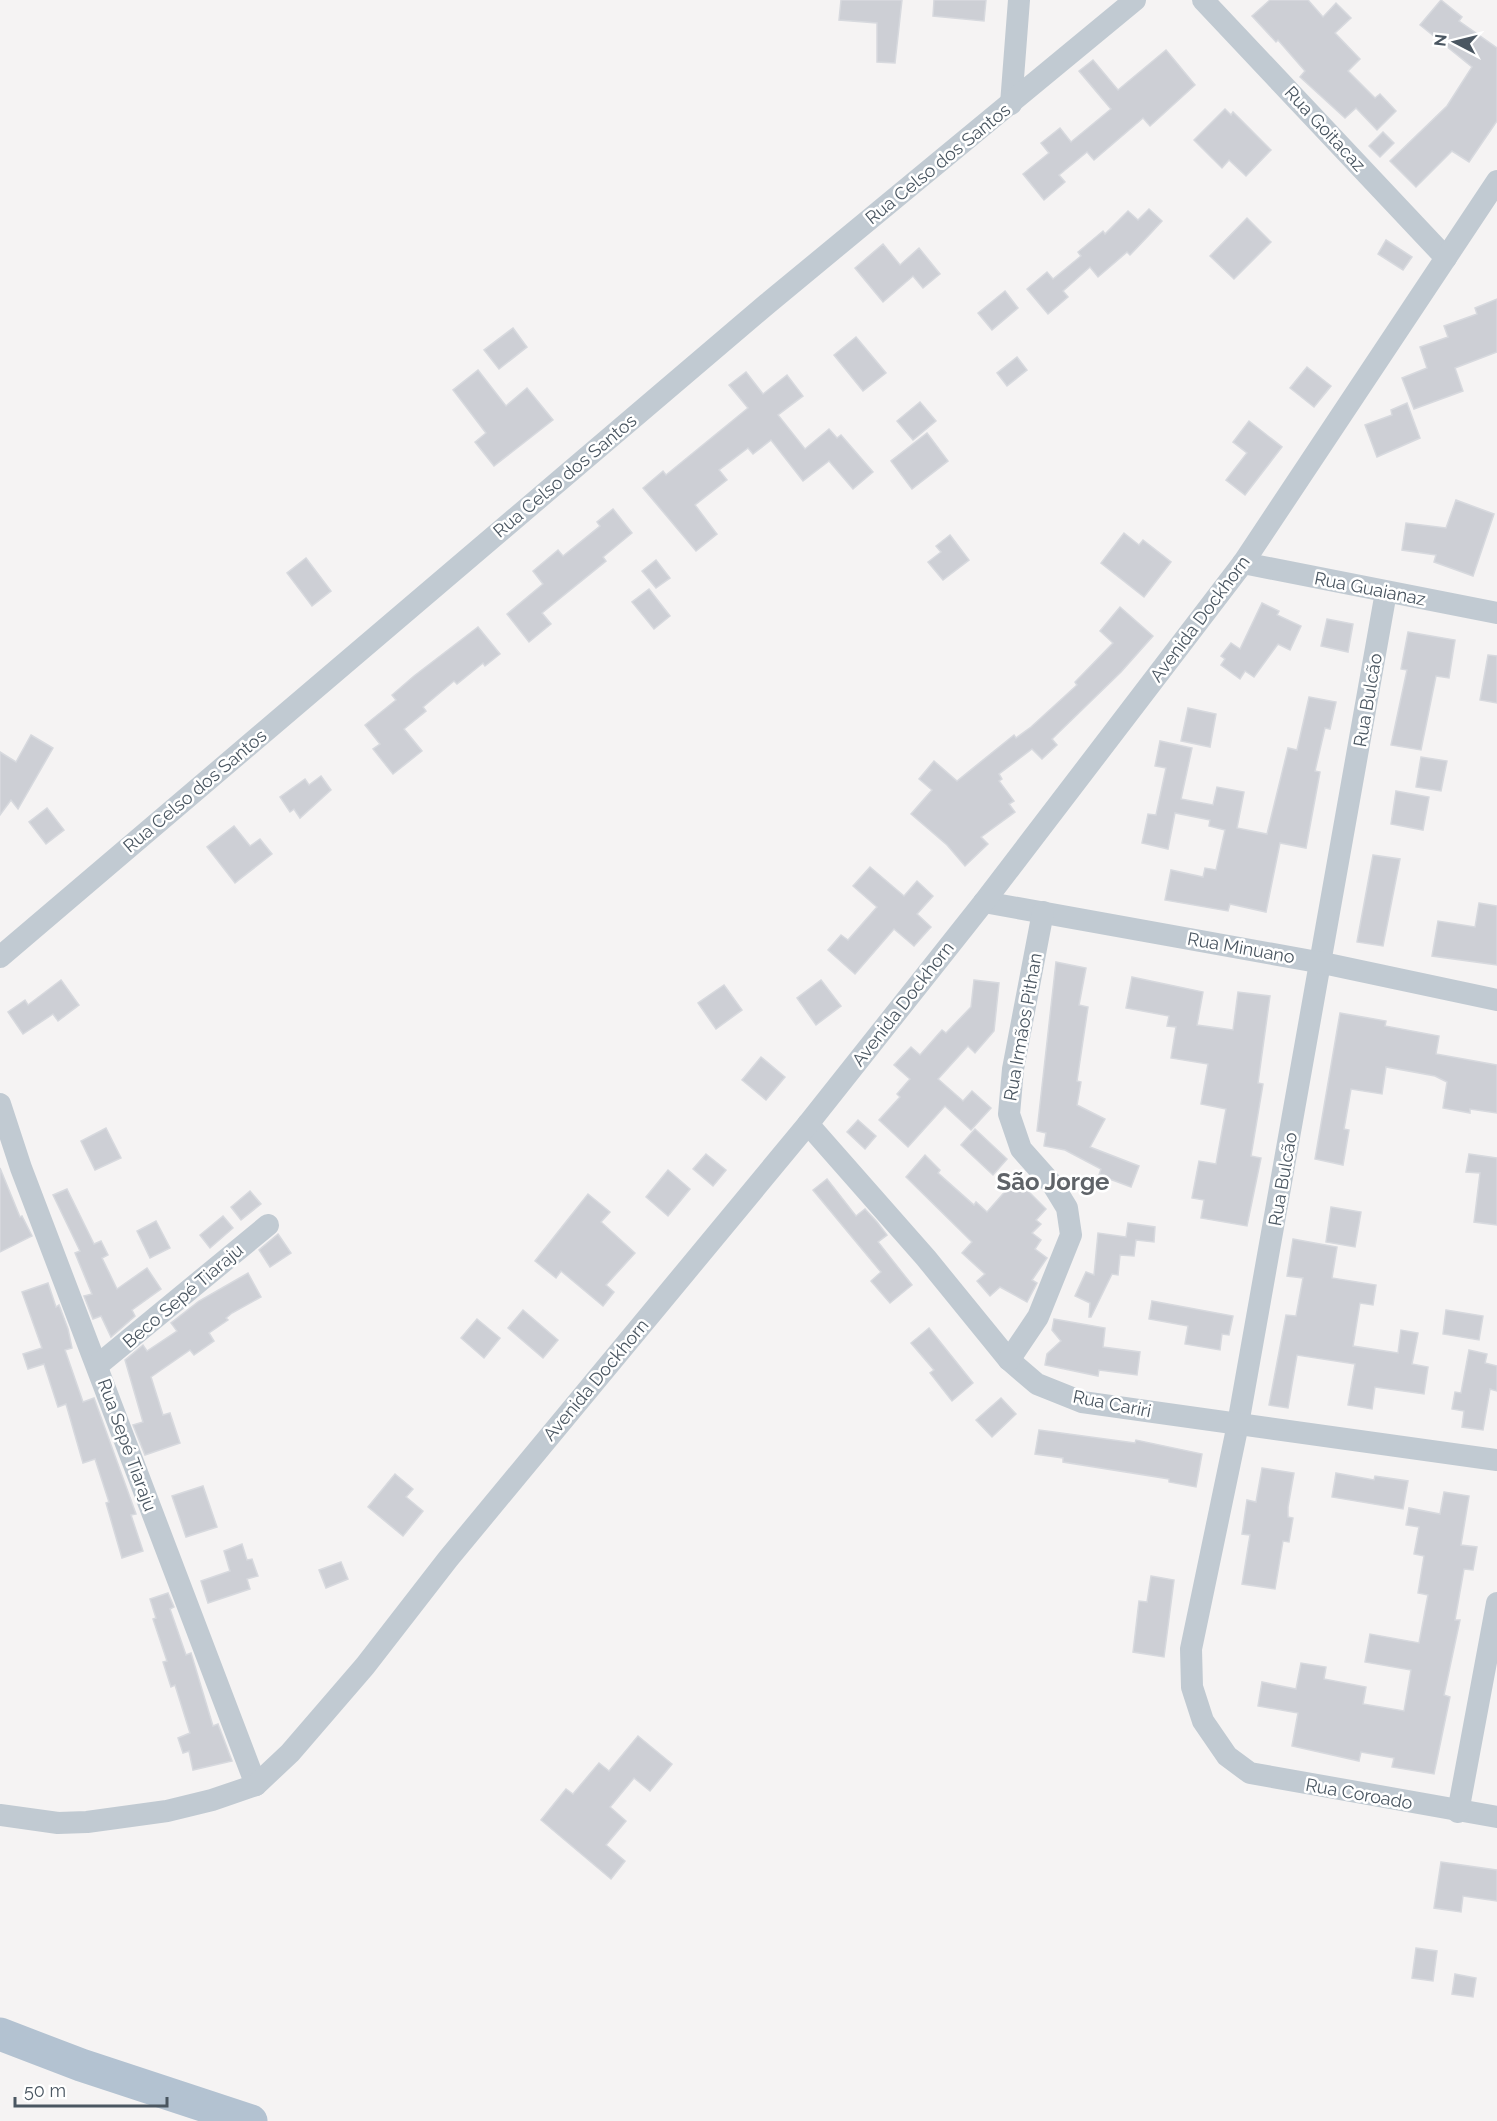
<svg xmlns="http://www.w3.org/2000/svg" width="1497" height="2121" viewBox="0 0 1497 2121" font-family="Raleway,sans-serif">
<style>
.building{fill:#cdcfd5;stroke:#d7d9de;stroke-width:1.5}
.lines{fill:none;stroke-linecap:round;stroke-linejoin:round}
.minor{stroke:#c1cad2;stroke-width:22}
.primary{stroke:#b3c2d1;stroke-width:33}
.labels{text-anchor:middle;stroke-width:5;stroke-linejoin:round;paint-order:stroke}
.street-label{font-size:18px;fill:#4a5661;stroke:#fff}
.district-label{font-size:24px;font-weight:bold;fill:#5f6368;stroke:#fff}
</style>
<rect width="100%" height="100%" fill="#f5f3f3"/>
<!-- building -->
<g class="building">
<path d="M841,0H902L895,63L877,62V23L839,20Z"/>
<path d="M934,0H986L984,21L933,16Z"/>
<path d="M1270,0H1308L1323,17L1336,3L1351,18L1335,33L1360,59L1348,71L1375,98L1380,94L1396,111L1377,130L1356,108L1345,118L1300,77L1305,71L1278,40L1276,42L1252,16Z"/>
<path d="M1441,0L1462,17L1459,21L1497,48V121L1469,162L1452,151L1416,187L1390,161L1447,106L1472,67L1420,25Z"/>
<path d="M1166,50L1195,85L1150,126L1143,118L1094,160L1087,152L1059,175L1065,182L1044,200L1023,174L1049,153L1041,143L1060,128L1071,142L1111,109L1079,71L1093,60L1118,90Z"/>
<path d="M1225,109L1231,115L1233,112L1271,150L1246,176L1229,160L1222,168L1194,140Z"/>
<path d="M1383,132L1394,143L1380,157L1369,146Z"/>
<path d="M1149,209L1162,221L1151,233L1130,255L1127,252L1098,277L1090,267L1063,291L1068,297L1048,314L1027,289L1047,272L1053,279L1081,256L1078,252L1103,231L1105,234L1128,211L1138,220Z"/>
<path d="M1247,218L1271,242L1234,279L1210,256Z"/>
<path d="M1386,240L1412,257L1403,270L1378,254Z"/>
<path d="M883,244L900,265L919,248L940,274L923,288L913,276L883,302L855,268Z"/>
<path d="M1005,291L1018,308L992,330L978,313Z"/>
<path d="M1497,299V352L1455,368L1463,391L1414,409L1402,378L1427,368L1420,347L1448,337L1444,326L1477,314L1475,308Z"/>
<path d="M513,328L527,347L499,369L484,350Z"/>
<path d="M856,337L886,373L863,391L834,355Z"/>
<path d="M1017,357L1027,370L1007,386L997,373Z"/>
<path d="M1307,367L1331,386L1314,407L1290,388Z"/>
<path d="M478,370L506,406L527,388L553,420L494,466L475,442L486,433L453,390Z"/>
<path d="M746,372L763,394L787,375L803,396L778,415L805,449L829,429L837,438L841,435L873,472L853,489L829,461L803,481L771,440L753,454L748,448L719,470L727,480L695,505L717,534L696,551L643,488L663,471L666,475L748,408L729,385Z"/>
<path d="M920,402L936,421L913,440L897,421Z"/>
<path d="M1407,403L1420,438L1377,457L1365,425L1392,415L1391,410Z"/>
<path d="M1249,421L1282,447L1245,495L1226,480L1247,453L1233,442Z"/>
<path d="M927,433L948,461L912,489L891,461Z"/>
<path d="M1456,500L1494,514L1473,576L1434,562L1436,555L1402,550L1406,523L1446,528Z"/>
<path d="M613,509L632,533L603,557L606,561L542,613L551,624L529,642L507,614L543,584L533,571L558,550L563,556L600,526L597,522Z"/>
<path d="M1124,533L1139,545L1143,540L1171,562L1144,597L1101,563Z"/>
<path d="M950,535L969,560L943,580L928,562L941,552L936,546Z"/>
<path d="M306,558L331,591L312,606L287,573Z"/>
<path d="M656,560L670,578L656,588L642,571Z"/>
<path d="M649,589L670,616L654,629L632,602Z"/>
<path d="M1262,603L1279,611L1277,615L1301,626L1290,650L1278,644L1254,677L1245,671L1240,679L1221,665L1225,659L1221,656L1231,643L1240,649Z"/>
<path d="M1120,607L1153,636L1121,672L1052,739L1057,745L1042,759L1032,749L999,774L1002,779L999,781L1014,801L1009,804L1015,812L981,837L988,844L965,866L947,845L911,814L932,790L919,779L934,761L957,781L1014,735L1016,738L1031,727L1077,685L1075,682L1113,643L1100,631Z"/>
<path d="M1327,619L1353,624L1348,652L1321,646Z"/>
<path d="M478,627L500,654L485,666L483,663L457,684L454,681L423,707L426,711L404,729L422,751L393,774L373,749L380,744L365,725L396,700L392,695L414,676Z"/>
<path d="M1408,632L1455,640L1449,678L1436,676L1421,750L1391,745L1407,670L1401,669Z"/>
<path d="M1488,655L1497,656V703L1480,700Z"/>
<path d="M1309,697L1336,702L1330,729L1325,728L1315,771L1320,772L1306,848L1280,843L1266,912L1230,904L1228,911L1165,900L1171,870L1203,877L1205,868L1216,870L1225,830L1209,826L1210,820L1175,813L1168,849L1142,843L1148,814L1156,815L1166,768L1155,766L1160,741L1192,748L1181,799L1213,805L1217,787L1244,792L1237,828L1267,834L1288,748L1297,750Z"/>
<path d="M1188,708L1216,714L1210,747L1181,741Z"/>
<path d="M31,735L53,748L18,809L11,800L0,815V752L16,762Z"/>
<path d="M1421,757L1447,761L1441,791L1416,787Z"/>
<path d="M321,776L331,790L300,818L294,809L290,812L280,797L305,779L309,785Z"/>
<path d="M1396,791L1429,797L1423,830L1391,824Z"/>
<path d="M47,808L64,830L46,844L29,822Z"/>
<path d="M234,826L250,846L260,839L272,854L235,883L207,847Z"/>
<path d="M1373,855L1400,859L1383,946L1357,942Z"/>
<path d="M870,867L904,896L917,881L933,896L917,914L931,927L914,946L894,929L855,974L828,950L841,935L848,940L877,907L853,886Z"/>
<path d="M1479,903L1497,906V965L1432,956L1438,921L1475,927Z"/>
<path d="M1056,962L1086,968L1079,1005L1088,1007L1077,1081L1081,1082L1077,1105L1105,1119L1090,1147L1139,1166L1131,1187L1099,1175L1101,1169L1065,1150L1044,1146L1046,1133L1037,1131Z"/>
<path d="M1132,977L1203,992L1197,1025L1233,1030L1238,992L1270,996L1258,1083L1263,1084L1251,1156L1261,1158L1247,1226L1201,1218L1204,1200L1192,1198L1199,1161L1216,1164L1226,1109L1201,1104L1208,1064L1171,1058L1176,1027L1167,1026L1169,1016L1126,1008Z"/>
<path d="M61,980L79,1005L58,1021L53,1014L23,1034L8,1012L25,1000L28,1005Z"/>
<path d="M821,980L841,1006L816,1025L797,998Z"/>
<path d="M974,980L999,983L994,1031L975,1053L968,1046L938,1079L963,1101L972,1091L991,1108L971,1130L945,1106L908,1147L879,1120L900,1097L897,1094L910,1079L894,1065L911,1047L920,1055L942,1030L946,1033L971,1007Z"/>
<path d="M724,985L742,1010L716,1029L698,1003Z"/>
<path d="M1340,1013L1386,1021L1385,1026L1439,1036L1436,1054L1497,1065V1113L1470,1109V1113L1443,1108L1447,1082L1435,1076L1386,1067L1382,1094L1351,1089L1344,1129L1349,1130L1343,1165L1315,1159Z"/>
<path d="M761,1057L785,1077L766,1100L742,1080Z"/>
<path d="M858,1120L876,1136L865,1149L847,1132Z"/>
<path d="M106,1128L121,1158L95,1170L81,1141Z"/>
<path d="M975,1129L1007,1159L993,1175L961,1145Z"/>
<path d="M706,1154L726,1170L713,1186L693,1169Z"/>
<path d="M1469,1154L1497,1158V1225L1474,1222L1480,1173L1466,1172Z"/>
<path d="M925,1155L940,1170L938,1173L974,1205L976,1202L987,1212L1016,1179L1046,1209L1036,1220L1041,1224L1032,1233L1041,1240L1035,1249L1047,1258L1032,1280L1037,1283L1027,1302L1000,1287L990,1296L977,1281L985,1274L962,1253L972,1242L906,1177Z"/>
<path d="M0,1168L20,1217L22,1216L32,1236L0,1252Z"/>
<path d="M668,1170L690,1189L668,1216L646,1197Z"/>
<path d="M827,1179L856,1216L865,1209L877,1222L887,1235L878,1242L912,1285L890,1303L871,1281L881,1272L813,1190Z"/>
<path d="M67,1189L94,1244L101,1241L108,1255L102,1258L117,1289L147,1268L161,1289L132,1310L135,1316L111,1337L101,1316L93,1319L84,1296L92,1294L75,1253L80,1251L53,1195Z"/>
<path d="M250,1191L261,1204L241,1220L231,1207Z"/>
<path d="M588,1194L610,1212L601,1222L635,1253L606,1285L614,1292L603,1306L561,1271L556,1278L535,1261Z"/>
<path d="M1331,1207L1361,1212L1355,1247L1326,1242Z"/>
<path d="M223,1216L233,1228L210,1248L200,1235Z"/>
<path d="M156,1221L170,1248L150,1258L137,1231Z"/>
<path d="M1128,1223L1155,1227L1154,1242L1136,1240L1134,1256L1120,1255L1118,1275L1112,1274L1091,1317H1089L1090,1303L1075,1296L1086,1272L1094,1275L1098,1233L1126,1237Z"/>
<path d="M278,1234L291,1253L270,1267L259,1250Z"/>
<path d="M1293,1239L1337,1247L1332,1278L1376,1285L1373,1305L1360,1303L1353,1346L1398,1353L1401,1330L1418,1333L1412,1364L1428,1367L1424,1394L1375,1387L1372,1409L1348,1405L1355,1364L1297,1355L1288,1408L1269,1405L1286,1315L1296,1316L1303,1278L1287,1276Z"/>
<path d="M248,1273L261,1297L232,1313L226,1318L228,1320L209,1333L214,1341L194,1355L190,1350L151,1377L163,1415L170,1413L180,1443L145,1455L133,1425L143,1422L125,1360L143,1345L147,1351L177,1331L171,1323L199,1301Z"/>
<path d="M48,1283L56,1307L59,1305L68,1329L72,1348L65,1350L83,1402L94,1398L136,1514L131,1515L143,1551L122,1558L106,1503L109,1502L95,1459L83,1463L66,1404L58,1407L44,1364L28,1369L23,1354L42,1348L22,1292Z"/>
<path d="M1152,1301L1233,1316L1229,1335L1222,1334L1220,1350L1185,1344L1188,1326L1149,1319Z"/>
<path d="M523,1310L558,1340L543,1358L508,1328Z"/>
<path d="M1446,1310L1483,1316L1479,1340L1443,1334Z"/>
<path d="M477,1319L500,1338L484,1358L461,1338Z"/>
<path d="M1054,1319L1105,1328L1103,1347L1140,1352L1137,1375L1099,1370L1098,1376L1045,1365L1047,1354L1061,1341L1052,1330Z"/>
<path d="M929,1328L973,1383L952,1401L930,1373L934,1370L911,1343Z"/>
<path d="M1469,1350L1487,1354L1485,1363L1497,1366V1391L1490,1389L1483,1430L1462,1427L1464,1411L1452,1409L1455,1392L1461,1393Z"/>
<path d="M1001,1398L1016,1414L992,1437L976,1420Z"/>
<path d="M1039,1430L1135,1443L1136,1440L1202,1454L1196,1487L1169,1482V1479L1063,1462V1458L1035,1454Z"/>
<path d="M1262,1468L1294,1473L1288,1507V1517L1293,1518L1289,1542L1283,1541L1275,1589L1242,1584L1250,1535L1242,1534L1247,1500L1256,1502Z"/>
<path d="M1336,1473L1374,1480L1375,1476L1408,1481L1403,1509L1332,1497Z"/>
<path d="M395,1474L413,1489L406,1497L423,1511L403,1536L368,1507Z"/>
<path d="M203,1486L217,1527L186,1537L172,1496Z"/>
<path d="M1444,1492L1469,1496L1461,1545L1477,1547L1473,1570L1464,1569L1455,1620H1460L1444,1695L1450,1697L1434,1774L1392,1767L1394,1758L1361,1752L1359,1761L1292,1746L1298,1713L1258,1706L1262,1682L1296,1689L1301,1663L1326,1667L1324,1679L1366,1687L1363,1704L1404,1711L1411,1670L1365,1662L1370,1634L1419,1643L1428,1595L1418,1593L1424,1556L1414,1554L1419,1527L1406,1525L1409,1508L1440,1514Z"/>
<path d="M242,1544L247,1560L252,1559L258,1576L247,1579L250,1589L208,1603L201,1581L230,1571L224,1551Z"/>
<path d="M341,1562L348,1579L326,1588L319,1570Z"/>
<path d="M1151,1576L1174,1580L1164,1657L1133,1652L1139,1601L1147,1602Z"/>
<path d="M168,1593L174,1607L170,1609L186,1655L191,1653L213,1726L218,1724L232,1761L193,1770L189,1751L183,1753L178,1738L190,1733L175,1685L171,1687L163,1662L167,1661L153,1619L156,1618L150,1599Z"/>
<path d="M638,1736L672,1764L650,1791L634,1778L610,1807L626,1821L606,1845L625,1861L611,1879L541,1820L566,1789L573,1794L599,1763L609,1771Z"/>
<path d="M1441,1862L1497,1870V1901L1463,1896L1461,1912L1434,1908Z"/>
<path d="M1416,1948L1437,1951L1433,1981L1412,1978Z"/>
<path d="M1455,1974L1476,1978L1473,1997L1452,1994Z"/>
</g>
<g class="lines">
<!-- minor -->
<g class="minor">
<path d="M1203,0L1446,258"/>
<path d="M1011,104L1019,0"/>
<path d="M1243,563L1497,613"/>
<path d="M1386,592L1238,1424L1191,1649L1192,1687L1203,1721L1227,1756L1250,1773L1497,1817"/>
<path d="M984,902L1323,963L1497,1000"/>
<path d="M0,957L767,304L1135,0"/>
<path d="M0,1104L21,1168L256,1785"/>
<path d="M808,1124L926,1258L1009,1360L1037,1384L1082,1402L1497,1460"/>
<path d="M1009,1360L1038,1317L1071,1235L1067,1208L1053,1185L1021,1149L1009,1114L1013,1069L1043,912"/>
<path d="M98,1365L268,1225"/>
<path d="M1458,1812L1497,1603"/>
<path d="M0,1815L58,1823L87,1822L167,1811L212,1800L256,1785L290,1753L365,1666L448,1559L808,1124L984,902L1243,563L1497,181"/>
</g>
<!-- primary -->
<path class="primary" d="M0,2034L81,2065L251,2121"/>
</g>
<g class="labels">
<!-- street labels -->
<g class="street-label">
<text transform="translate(1325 129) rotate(47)" y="6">Rua Goitacaz</text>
<text transform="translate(938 164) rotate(-39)" y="6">Rua Celso dos Santos</text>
<text transform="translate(565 476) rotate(-40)" y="6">Rua Celso dos Santos</text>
<text transform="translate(1370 589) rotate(11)" y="6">Rua Guaianaz</text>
<text transform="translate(1200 619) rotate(-53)" y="6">Avenida Dockhorn</text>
<text transform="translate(1368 700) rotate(-80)" y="6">Rua Bulcão</text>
<text transform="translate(195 791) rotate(-40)" y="6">Rua Celso dos Santos</text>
<text transform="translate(1241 948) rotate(10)" y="6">Rua Minuano</text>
<text transform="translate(903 1004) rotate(-52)" y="6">Avenida Dockhorn</text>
<text transform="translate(1023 1027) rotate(-80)" y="6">Rua Irmãos Pithan</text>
<text transform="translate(1283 1179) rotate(-80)" y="6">Rua Bulcão</text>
<text transform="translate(183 1296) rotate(-40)" y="6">Beco Sepé Tiaraju</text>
<text transform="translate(596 1380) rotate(-50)" y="6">Avenida Dockhorn</text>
<text transform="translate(1112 1404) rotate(11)" y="6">Rua Cariri</text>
<text transform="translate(127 1445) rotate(70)" y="6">Rua Sepé Tiaraju</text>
<text transform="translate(1359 1794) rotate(10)" y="6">Rua Coroado</text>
</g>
<!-- district labels -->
<g class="district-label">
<text x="1053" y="1190">São Jorge</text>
</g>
</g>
<!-- north arrow -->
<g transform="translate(1455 42) rotate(277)" stroke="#ffffff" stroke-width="4.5" paint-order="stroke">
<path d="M0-4.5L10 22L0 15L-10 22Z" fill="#4a5661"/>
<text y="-9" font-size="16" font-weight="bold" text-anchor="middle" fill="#4a5661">N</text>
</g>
<!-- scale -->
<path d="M15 2097v9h152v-9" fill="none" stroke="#4a5661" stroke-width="3"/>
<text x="24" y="2097" font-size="18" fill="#4a5661" stroke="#ffffff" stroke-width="4.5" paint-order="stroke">50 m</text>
</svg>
